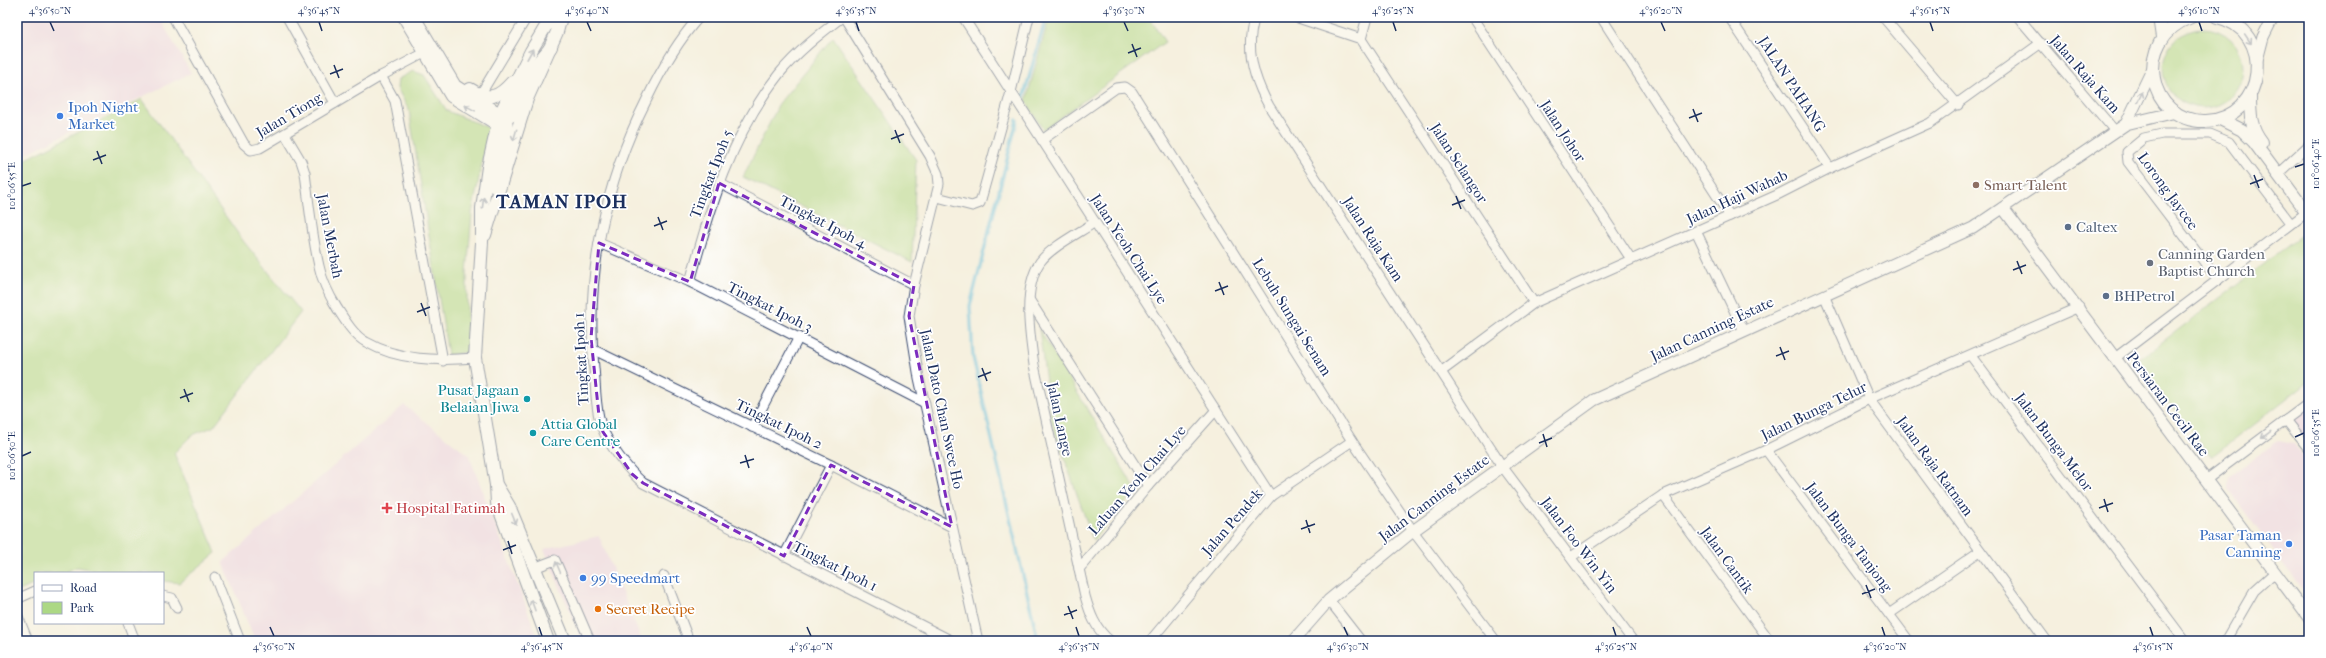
<svg xmlns="http://www.w3.org/2000/svg" width="2326" height="658" viewBox="0 0 2326 658" font-family="'IM FELL French Canon',serif">
<style>
.built{fill:#edd1e9}
.green{fill:#acd884;stroke:#648471}
.lines{fill:none;stroke-linecap:round;stroke-linejoin:round}
.stream{stroke:#63bce0;stroke-width:3.5}
.minor-casing{stroke:#3c4c71;stroke-width:11}
.tertiary-casing{stroke:#3c4c71;stroke-width:13}
.secondary-casing{stroke:#3c4c71;stroke-width:14}
.minor{stroke:#fff;stroke-width:9}
.tertiary{stroke:#fff;stroke-width:11}
.secondary{stroke:#fff;stroke-width:12}
.oneway{stroke:#8d97ae}
.marked{fill:none;stroke:#7b2cbf;stroke-width:3;stroke-dasharray:8 5;stroke-linejoin:round}
.ticks{fill:none;stroke:#1b2f5e;stroke-width:1.5}
.shop-dot{fill:#3f7fe0;stroke:#fff;stroke-width:1.5}
.education-dot{fill:#8d6e63;stroke:#fff;stroke-width:1.5}
.service-dot{fill:#5c6f8a;stroke:#fff;stroke-width:1.5}
.worship-dot{fill:#6b7280;stroke:#fff;stroke-width:1.5}
.culture-dot{fill:#0f9aa8;stroke:#fff;stroke-width:1.5}
.health-dot{fill:#e0444e;stroke:#fff;stroke-width:1.5}
.food-dot{fill:#e8710a;stroke:#fff;stroke-width:1.5}
.labels{text-anchor:middle;stroke-width:3.5;stroke-linejoin:round;paint-order:stroke}
.street-label{font-size:15px;fill:#1b2f5e;stroke:#fff}
.shop-label{font-size:15px;fill:#366cbe;stroke:#fff;text-anchor:start}
.education-label{font-size:15px;fill:#785e54;stroke:#fff;text-anchor:start}
.service-label{font-size:15px;fill:#4e5e75;stroke:#fff;text-anchor:start}
.worship-label{font-size:15px;fill:#5b616d;stroke:#fff;text-anchor:start}
.culture-label{font-size:15px;fill:#0d838f;stroke:#fff;text-anchor:end}
.health-label{font-size:15px;fill:#be3a42;stroke:#fff;text-anchor:start}
.food-label{font-size:15px;fill:#c56008;stroke:#fff;text-anchor:start}
.district-label{font-size:19px;font-weight:bold;letter-spacing:1px;fill:#1b2f5e;stroke:#fff}
.neatline{fill:none;stroke:#1b2f5e;stroke-width:1.5}
.ticks-label{font-size:10px;text-anchor:middle;fill:#1b2f5e}
</style>
<rect width="100%" height="100%" fill="#fff"/>
<filter id="ink" filterUnits="userSpaceOnUse"><feTurbulence type="fractalNoise" baseFrequency=".025" numOctaves="2"/><feDisplacementMap in="SourceGraphic" scale="8" xChannelSelector="R" yChannelSelector="G"/><feConvolveMatrix kernelMatrix="1 2 1 2 8 2 1 2 1" color-interpolation-filters="sRGB"/></filter>
<filter id="wash" filterUnits="userSpaceOnUse"><feTurbulence type="fractalNoise" baseFrequency=".012" numOctaves="4" result="noise"/><feDisplacementMap in="SourceGraphic" scale="16" xChannelSelector="R" yChannelSelector="G"/><feGaussianBlur stdDeviation="0.9" result="paint"/><feColorMatrix in="noise" values="0 0 0 0 0 0 0 0 0 0 0 0 0 0 0 0 0 1.4 0 .05"/><feComposite in="paint" operator="in"/></filter>
<g filter="url(#wash)">
<rect width="100%" height="100%" fill="#f5f0df"/>
<!-- built -->
<g class="built">
<path d="M17,17H159L191,73L17,158Z"/>
<path d="M2309,404V447L2288,420Z"/>
<path d="M404,405L469,455L539,641H255L223,562Z"/>
<path d="M2278,441L2294,444L2309,464V599L2228,489L2229,476Z"/>
<path d="M599,536L642,641H582L544,549Z"/>
</g>
<!-- green -->
<g class="green">
<path d="M1049,17H1149L1165,42L1043,130L1026,101Z"/>
<circle cx="2203" cy="68" r="40"/>
<path d="M833,37L916,160L912,262L743,177L780,102Z"/>
<path d="M413,71L424,75L447,111L489,128L472,213L467,273V352L448,355L409,110L397,88L398,79Z"/>
<path d="M142,99L244,242L301,312L213,427L192,435L174,453L216,553L179,583L163,581V573H112L77,567L63,573H35V584L17,592V164Z"/>
<path d="M2306,232L2309,236V381L2212,457L2136,362Z"/>
<path d="M1039,329L1136,490L1093,540L1051,420Z"/>
</g>
<g class="lines">
<!-- stream -->
<g class="stream">
<path d="M1023,99L1046,17"/>
<path d="M1017,120L970,306L973,357L1038,641"/>
</g>
</g>
</g>
<g filter="url(#ink)">
<g class="lines">
<!-- minor casing -->
<g class="minor-casing">
<g id="minor">
<path d="M173,17L244,144L251,150L260,148L381,76L430,50"/>
<path d="M287,17L335,103"/>
<path d="M699,17C677,42 661,70 647,99C605,182 585,275 594,368C596,386 595,407 601,425C607,443 629,471 643,483L952,641"/>
<path d="M844,17L930,156L938,174L939,184L914,285L909,316L919,378L978,641"/>
<path d="M963,17L1271,496"/>
<path d="M1255,17C1244,48 1254,79 1269,106L1502,466L1633,641"/>
<path d="M1295,17L1361,39L1534,303"/>
<path d="M1472,17L1631,259"/>
<path d="M1601,17L1730,216"/>
<path d="M1729,17L1830,168"/>
<path d="M1883,17L1958,105"/>
<path d="M2018,17L2115,131"/>
<path d="M1361,39L1367,17"/>
<path d="M381,76L395,101L443,361"/>
<path d="M480,95L527,17"/>
<path d="M285,134L301,161L305,173C309,204 312,236 319,266C322,281 329,295 337,308C344,319 354,336 366,342C399,361 438,361 475,358"/>
<path d="M1042,140L1116,88L1125,87L1132,92L1352,441L1413,531L1496,641"/>
<path d="M2283,169L2309,145"/>
<path d="M719,183L914,285"/>
<path d="M937,197L972,206L980,203L1011,92L1029,17"/>
<path d="M1095,222C1079,233 1051,247 1040,262C1022,289 1030,336 1034,365L1085,596C1090,614 1095,628 1110,641"/>
<path d="M1696,231L1744,331"/>
<path d="M599,243L690,282L925,403"/>
<path d="M2218,280L2128,162L2127,152L2144,138L2162,134H2210L2229,142L2291,224"/>
<path d="M690,282C710,208 731,135 779,74C797,52 820,34 842,17"/>
<path d="M1824,295L1869,399L2047,641"/>
<path d="M1030,301L1148,486"/>
<path d="M592,349L831,465L952,527"/>
<path d="M1971,356L2185,641"/>
<path d="M2115,358L2306,213"/>
<path d="M1442,371L1534,303L1777,195L1830,168L1930,123L2041,43"/>
<path d="M2286,420L2309,449"/>
<path d="M752,427L799,337"/>
<path d="M1766,450L1909,641"/>
<path d="M2206,480L2309,403"/>
<path d="M1663,495L1770,641"/>
<path d="M784,556L831,465"/>
<path d="M1571,557L1663,495L1766,450L1869,399L2079,307"/>
<path d="M534,568L555,560L590,641"/>
<path d="M1079,569L1148,486L1216,410"/>
<path d="M664,576L689,641"/>
<path d="M215,577L240,641"/>
<path d="M163,596L172,598L177,608"/>
<path d="M17,599L35,591"/>
<path d="M1329,600L1361,641"/>
<path d="M17,614L28,641"/>
<path d="M1889,614L1980,551"/>
<path d="M128,623L135,641"/>
<path d="M1150,641L1271,496L1352,441"/>
<path d="M2225,641L2254,591L2275,572"/>
</g>
</g>
<!-- tertiary casing -->
<g class="tertiary-casing">
<g id="tertiary">
<path d="M2224,18L2245,17"/>
<path d="M2257,60L2263,37L2273,17"/>
<path d="M2126,124L2176,112"/>
<path d="M2003,208L2309,618"/>
<path d="M1293,641L1329,600L1413,531L1594,400L1973,228L2126,124L2152,70"/>
</g>
</g>
<!-- secondary casing -->
<g class="secondary-casing">
<g id="secondary">
<path d="M404,17L451,96L497,124L512,115L529,73L551,47"/>
<path d="M414,17L455,86L500,114L506,120L507,129L499,157L493,186"/>
<path d="M2159,17L2162,37"/>
<path d="M2191,17C2131,39 2147,123 2206,121C2267,118 2276,30 2217,17"/>
<path d="M470,89C489,101 498,98 512,82"/>
<path d="M2250,95C2250,114 2250,127 2262,142"/>
<path d="M2220,119L2242,130L2254,142L2309,216"/>
<path d="M485,235L527,99L557,32L561,17"/>
<path d="M497,486L509,506L565,641"/>
<path d="M548,641L497,503L496,485L475,358L482,242V208L488,167L500,114L531,51L546,26L557,17"/>
</g>
</g>
<!-- minor -->
<use href="#minor" class="minor"/>
<!-- tertiary -->
<use href="#tertiary" class="tertiary"/>
<!-- secondary -->
<use href="#secondary" class="secondary"/>
</g>
<!-- one-way arrows -->
<defs><path id="oneway-shaft" d="M-6 0H5M1.5-3L5.5 0L1.5 3" fill="none" stroke-width="1.6" stroke-linecap="round" stroke-linejoin="round"/></defs>
<g class="oneway">
<use href="#oneway-shaft" transform="translate(2248 39) rotate(56)"/>
<use href="#oneway-shaft" transform="translate(530 54) rotate(-61)"/>
<use href="#oneway-shaft" transform="translate(2140 97) rotate(-65)"/>
<use href="#oneway-shaft" transform="translate(470 108) rotate(-151)"/>
<use href="#oneway-shaft" transform="translate(515 135) rotate(106)"/>
<use href="#oneway-shaft" transform="translate(483 203) rotate(-83)"/>
<use href="#oneway-shaft" transform="translate(2266 435) rotate(143)"/>
<use href="#oneway-shaft" transform="translate(514 519) rotate(68)"/>
<use href="#oneway-shaft" transform="translate(558 567) rotate(-113)"/>
<use href="#oneway-shaft" transform="translate(533 605) rotate(-110)"/>
</g>
</g>
<!-- marked area -->
<path d="M0 0H2326V658H0ZM719,183L914,285L909,316L952,527L831,465L784,556L643,483L632,474L603,432L599,416L591,338L599,243L690,282Z" fill="#f5f0df" fill-opacity=".55" fill-rule="evenodd"/>
<path class="marked" d="M719,183L914,285L909,316L952,527L831,465L784,556L643,483L632,474L603,432L599,416L591,338L599,243L690,282Z"/>
<!-- ticks -->
<path class="ticks" d="M50,22L54,31M319,22L322,31M587,22L591,31M856,22L859,31M1124,22L1128,31M1393,22L1396,31M1661,22L1665,31M1930,22L1933,31M2199,22L2202,31M1132,44L1137,57M1128,53L1141,48M334,65L339,78M330,74L343,69M1693,109L1698,122M1689,118L1702,113M895,130L900,143M891,139L904,134M97,151L102,164M93,160L106,155M2295,167L2304,164M2254,175L2259,188M2250,184L2263,179M22,186L31,183M1456,196L1461,209M1452,205L1465,200M658,217L663,230M654,226L667,221M2017,261L2022,274M2013,270L2026,265M1219,282L1224,295M1215,291L1228,286M421,303L426,316M417,312L430,307M1780,347L1785,360M1776,356L1789,351M982,368L987,381M978,377L991,372M184,389L189,402M180,398L193,393M1543,434L1547,447M2295,437L2304,433M1539,443L1552,438M745,455L749,468M22,456L31,452M740,463L754,459M2104,499L2108,512M2099,508L2113,503M1306,520L1310,533M1301,529L1315,524M508,541L512,554M503,550L516,545M1866,585L1871,598M1862,594L1875,589M1068,606L1073,619M1064,615L1077,610M270,627L274,636M539,627L542,636M807,627L811,636M1076,627L1079,636M1344,627L1348,636M1613,627L1616,636M1882,627L1885,636M2150,627L2153,636"/>
<!-- markers -->
<g class="shop-dot">
<circle cx="60" cy="116" r="4"/>
<circle cx="2289" cy="544" r="4"/>
<circle cx="583" cy="578" r="4"/>
</g>
<circle class="education-dot" cx="1976" cy="185" r="4"/>
<g class="service-dot">
<circle cx="2068" cy="227" r="4"/>
<circle cx="2106" cy="296" r="4"/>
</g>
<circle class="worship-dot" cx="2150" cy="263" r="4"/>
<g class="culture-dot">
<circle cx="527" cy="399" r="4"/>
<circle cx="533" cy="433" r="4"/>
</g>
<path class="health-dot" d="M385 502h4v4h4v4h-4v4h-4v-4h-4v-4h4z"/>
<circle class="food-dot" cx="598" cy="609" r="4"/>
<g class="labels">
<!-- street labels -->
<g class="street-label">
<text transform="translate(2085 74) rotate(49)" y="5">Jalan Raja Kam</text>
<text transform="translate(1792 84) rotate(57)" y="5">JALAN PAHANG</text>
<text transform="translate(289 115) rotate(-31)" y="5">Jalan Tiong</text>
<text transform="translate(1563 131) rotate(57)" y="5">Jalan Johor</text>
<text transform="translate(1459 163) rotate(57)" y="5">Jalan Selangor</text>
<text transform="translate(711 174) rotate(-69)" y="5">Tingkat Ipoh 5</text>
<text transform="translate(2168 191) rotate(54)" y="5">Lorong Jaycee</text>
<text transform="translate(1737 197) rotate(-25)" y="5">Jalan Haji Wahab</text>
<text transform="translate(823 222) rotate(28)" y="5">Tingkat Ipoh 4</text>
<text transform="translate(330 236) rotate(79)" y="5">Jalan Merbah</text>
<text transform="translate(1373 239) rotate(57)" y="5">Jalan Raja Kam</text>
<text transform="translate(1129 249) rotate(57)" y="5">Jalan Yeoh Chai Lye</text>
<text transform="translate(770 307) rotate(27)" y="5">Tingkat Ipoh 3</text>
<text transform="translate(1292 317) rotate(58)" y="5">Lebuh Sungai Senam</text>
<text transform="translate(1712 329) rotate(-25)" y="5">Jalan Canning Estate</text>
<text transform="translate(581 359) rotate(-93)" y="5">Tingkat Ipoh 1</text>
<text transform="translate(2168 404) rotate(53)" y="5">Persiaran Cecil Rae</text>
<text transform="translate(942 409) rotate(78)" y="5">Jalan Dato Chan Swee Ho</text>
<text transform="translate(1814 411) rotate(-26)" y="5">Jalan Bunga Telur</text>
<text transform="translate(1060 419) rotate(78)" y="5">Jalan Lange</text>
<text transform="translate(779 424) rotate(26)" y="5">Tingkat Ipoh 2</text>
<text transform="translate(2054 442) rotate(53)" y="5">Jalan Bunga Melor</text>
<text transform="translate(1935 466) rotate(54)" y="5">Jalan Raja Ratnam</text>
<text transform="translate(1137 480) rotate(-49)" y="5">Laluan Yeoh Chai Lye</text>
<text transform="translate(1434 498) rotate(-37)" y="5">Jalan Canning Estate</text>
<text transform="translate(1232 522) rotate(-49)" y="5">Jalan Pendek</text>
<text transform="translate(1849 537) rotate(53)" y="5">Jalan Bunga Tanjong</text>
<text transform="translate(1579 545) rotate(53)" y="5">Jalan Foo Win Yin</text>
<text transform="translate(1727 560) rotate(54)" y="5">Jalan Cantik</text>
<text transform="translate(835 566) rotate(27)" y="5">Tingkat Ipoh 1</text>
</g>
<!-- shop labels -->
<g class="shop-label">
<text x="68" y="112">Ipoh Night<tspan x="68" dy="17">Market</tspan></text>
<text x="2281" y="540" text-anchor="end">Pasar Taman<tspan x="2281" dy="17">Canning</tspan></text>
<text x="591" y="583">99 Speedmart</text>
</g>
<!-- education labels -->
<g class="education-label">
<text x="1984" y="190">Smart Talent</text>
</g>
<!-- service labels -->
<g class="service-label">
<text x="2076" y="232">Caltex</text>
<text x="2114" y="301">BHPetrol</text>
</g>
<!-- worship labels -->
<g class="worship-label">
<text x="2158" y="259">Canning Garden<tspan x="2158" dy="17">Baptist Church</tspan></text>
</g>
<!-- culture labels -->
<g class="culture-label">
<text x="519" y="395">Pusat Jagaan<tspan x="519" dy="17">Belaian Jiwa</tspan></text>
<text x="541" y="429" text-anchor="start">Attia Global<tspan x="541" dy="17">Care Centre</tspan></text>
</g>
<!-- health labels -->
<g class="health-label">
<text x="396" y="513">Hospital Fatimah</text>
</g>
<!-- food labels -->
<g class="food-label">
<text x="606" y="614">Secret Recipe</text>
</g>
<!-- district labels -->
<g class="district-label">
<text x="562" y="208">TAMAN IPOH</text>
</g>
</g>
<!-- margin -->
<rect width="2326" height="658" fill="none" stroke="#fff" stroke-width="44"/>
<!-- legend -->
<rect x="34" y="572" width="130" height="52" fill="#ffffff" stroke="#a4acbf"/>
<rect x="42" y="585" width="20" height="6" fill="#ffffff" stroke="#a4acbf"/>
<text x="70" y="592" font-size="12" fill="#1b2f5e">Road</text>
<rect x="42" y="602" width="20" height="12" fill="#acd884" stroke="#a4acbf"/>
<text x="70" y="612" font-size="12" fill="#1b2f5e">Park</text>
<rect x="22" y="22" width="2282" height="614" class="neatline"/>
<g class="ticks-label">
<text x="50" y="14">4°36'50"N</text>
<text x="319" y="14">4°36'45"N</text>
<text x="587" y="14">4°36'40"N</text>
<text x="856" y="14">4°36'35"N</text>
<text x="1124" y="14">4°36'30"N</text>
<text x="1393" y="14">4°36'25"N</text>
<text x="1661" y="14">4°36'20"N</text>
<text x="1930" y="14">4°36'15"N</text>
<text x="2199" y="14">4°36'10"N</text>
<text transform="translate(2315 164) rotate(-90)" y="4">101°06'40"E</text>
<text transform="translate(11 186) rotate(-90)" y="4">101°06'55"E</text>
<text transform="translate(2315 433) rotate(-90)" y="4">101°06'35"E</text>
<text transform="translate(11 456) rotate(-90)" y="4">101°06'50"E</text>
<text x="274" y="650">4°36'50"N</text>
<text x="542" y="650">4°36'45"N</text>
<text x="811" y="650">4°36'40"N</text>
<text x="1079" y="650">4°36'35"N</text>
<text x="1348" y="650">4°36'30"N</text>
<text x="1616" y="650">4°36'25"N</text>
<text x="1885" y="650">4°36'20"N</text>
<text x="2153" y="650">4°36'15"N</text>
</g>
</svg>
